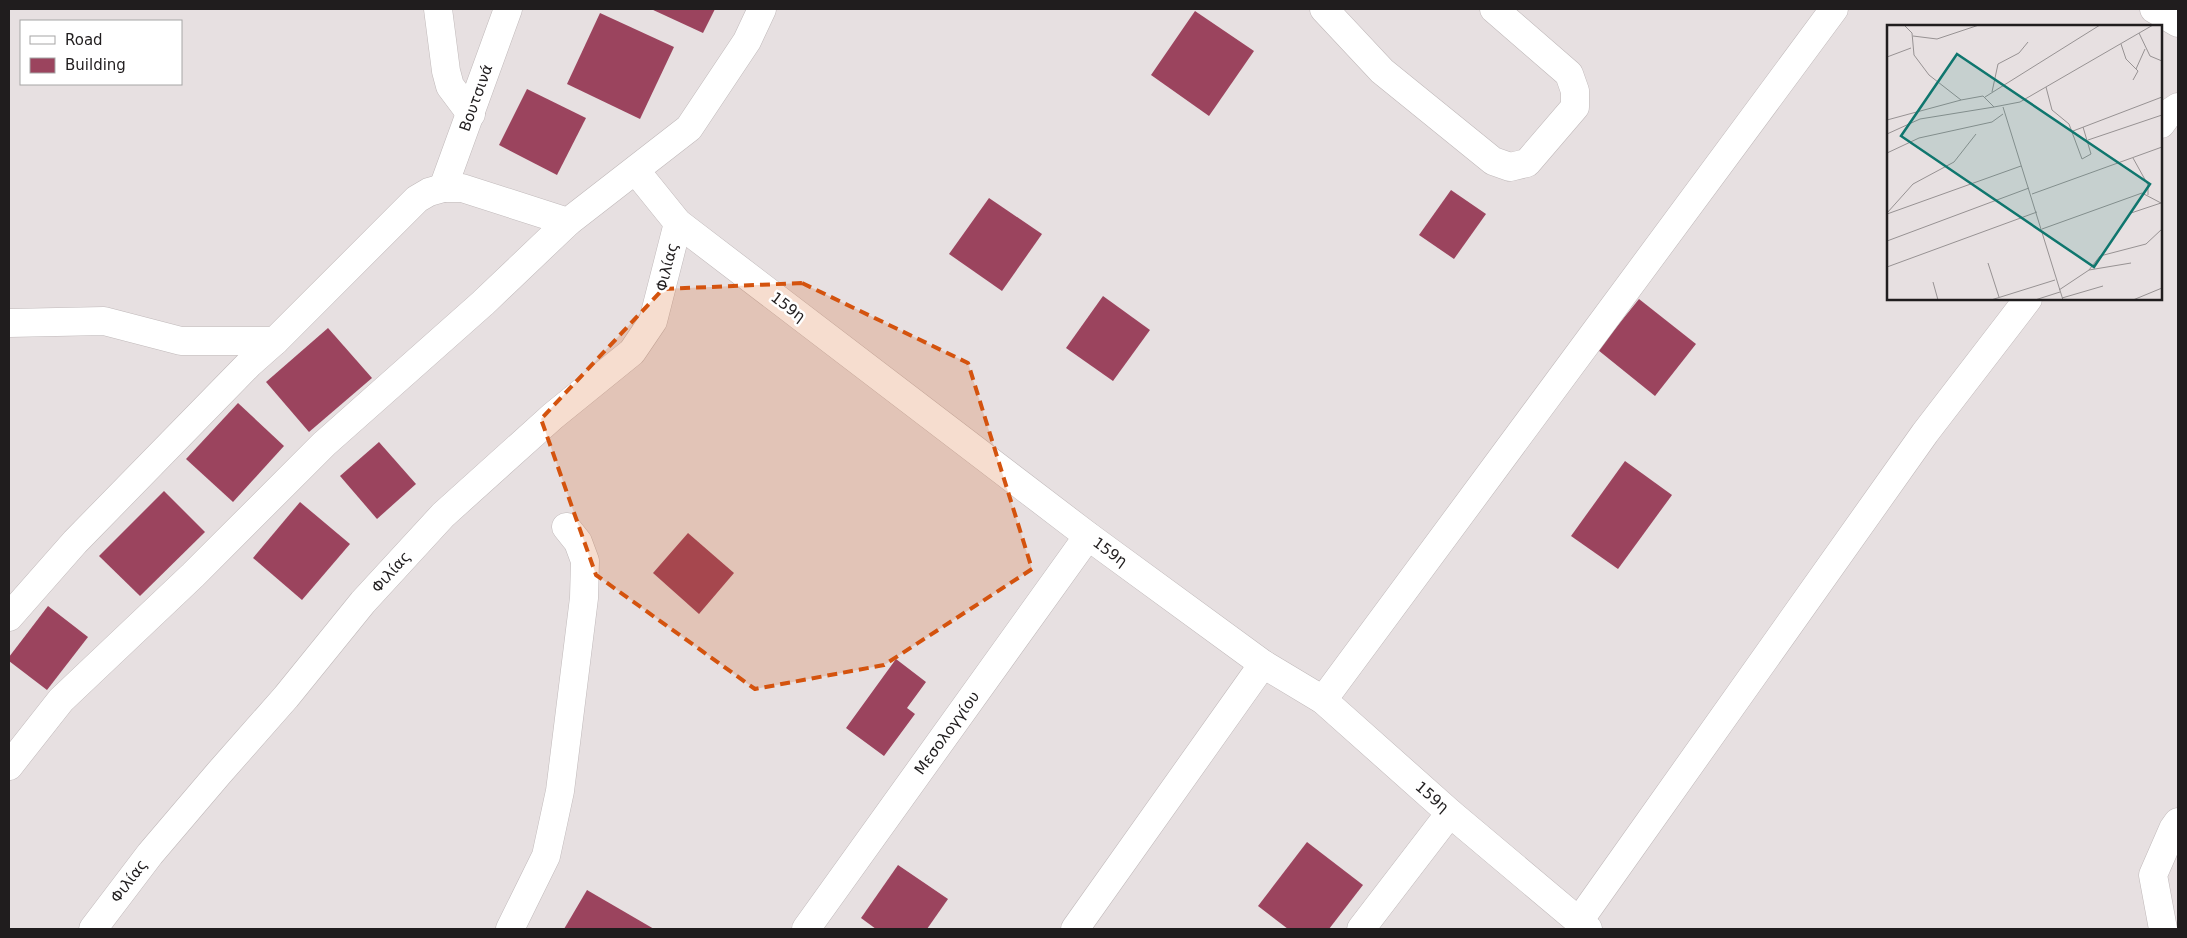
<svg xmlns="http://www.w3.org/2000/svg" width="2187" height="938" viewBox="0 0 2187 938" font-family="'DejaVu Sans',sans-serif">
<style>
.building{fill:#9b445e}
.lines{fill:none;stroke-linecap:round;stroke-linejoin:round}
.minor-casing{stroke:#c0b9ba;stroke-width:29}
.minor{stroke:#fff;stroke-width:28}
.marked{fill:#d4530e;fill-opacity:0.2;stroke:#d4530e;stroke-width:4;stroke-dasharray:10 6;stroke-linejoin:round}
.labels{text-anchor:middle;stroke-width:5;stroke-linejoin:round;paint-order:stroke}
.street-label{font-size:15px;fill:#201d1e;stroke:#fff}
.inset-road{fill:none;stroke:#979293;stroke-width:1}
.view{fill:#0f766e;fill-opacity:0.15;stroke:#0f766e;stroke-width:2.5}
.inset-edge{fill:none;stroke:#201d1e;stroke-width:2.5}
</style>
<rect width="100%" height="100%" fill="#e7e0e1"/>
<!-- building -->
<g class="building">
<path d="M651,9H715L703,33Z"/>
<path d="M1195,11L1254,51L1209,116L1151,75Z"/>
<path d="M600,13L674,47L640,119L567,84Z"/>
<path d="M527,89L586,118L557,175L499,145Z"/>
<path d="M1451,190L1486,214L1454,259L1419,235Z"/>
<path d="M989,198L1042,234L1002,291L949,254Z"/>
<path d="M1103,296L1150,330L1113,381L1066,348Z"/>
<path d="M1639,299L1696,344L1655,396L1598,350Z"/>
<path d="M328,328L372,378L309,432L266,382Z"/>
<path d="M238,403L284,446L233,502L186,459Z"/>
<path d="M379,442L416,484L377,519L340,476Z"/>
<path d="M1625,461L1672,495L1618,569L1571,536Z"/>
<path d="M164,491L205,532L140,596L99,556Z"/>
<path d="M300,502L350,544L302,600L253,558Z"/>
<path d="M688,533L734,573L699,614L653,573Z"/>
<path d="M48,606L88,637L47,690L9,661V657Z"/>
<path d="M896,659L926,682L907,708L915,714L884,756L846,728Z"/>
<path d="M1307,842L1363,885L1329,929H1288L1258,906Z"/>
<path d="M898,865L948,899L927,929H876L861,918Z"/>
<path d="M587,890L654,929H564Z"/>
</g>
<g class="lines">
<!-- minor casing -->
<g class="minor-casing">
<g id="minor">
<path d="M438,9L446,71L450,86L471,114"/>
<path d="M1324,9L1382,71L1493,161L1510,167L1527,163L1575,107V91L1569,74L1494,9"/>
<path d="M2154,9L2178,23"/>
<path d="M2161,124L2169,113L2178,107"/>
<path d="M636,171L678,223L1088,536L1263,664L1323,700L1450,813L1588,929"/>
<path d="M443,188L508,9"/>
<path d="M9,323L104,321L181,341H275L417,199L429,192L443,188H462L568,222L689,128L747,41L762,9"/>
<path d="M9,617L75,542L249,364L275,341"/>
<path d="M1323,700L1834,9"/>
<path d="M9,766L61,700L193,575L324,444L483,303L568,222"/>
<path d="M1579,921L1925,433L2028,299"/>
<path d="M93,929L150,854L219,773L286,697L363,602L443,515L553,416L632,352L653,321L678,223"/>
<path d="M510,929L546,856L560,791L584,598L585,561L578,542L566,527"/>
<path d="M806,929L1088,536"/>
<path d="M1075,929L1263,664"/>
<path d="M1361,929L1450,813"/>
<path d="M2163,929L2153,875L2173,829L2178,822"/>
</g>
</g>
<!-- minor -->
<use href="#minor" class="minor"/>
</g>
<!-- marked area -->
<path class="marked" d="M802,283L968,363L1032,569L884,665L755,689L596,575L541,419L663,289Z"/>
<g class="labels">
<!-- street labels -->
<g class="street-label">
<text transform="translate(476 98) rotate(-70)" y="5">Βουτσινά</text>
<text transform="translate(667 267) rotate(-76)" y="5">Φιλίας</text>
<text transform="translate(788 307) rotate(37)" y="5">159η</text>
<text transform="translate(1110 552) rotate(36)" y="5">159η</text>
<text transform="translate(391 572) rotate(-48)" y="5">Φιλίας</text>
<text transform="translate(947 733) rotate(-54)" y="5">Μεσολογγίου</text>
<text transform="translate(1432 797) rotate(41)" y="5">159η</text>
<text transform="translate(129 881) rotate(-53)" y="5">Φιλίας</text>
</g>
</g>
<!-- overview -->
<g transform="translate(1887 25)">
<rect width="275" height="275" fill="#e7e0e1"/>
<path class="inset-road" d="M17,0L25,8L27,30L42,50L74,75L96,71L107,82L133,77L266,0M252,8L263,31L275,36M26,11L50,14L92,0M234,19L239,34L251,46L246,55M0,32L24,23M249,44L258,24M159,62L165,85L182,99L195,134L204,129L196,102M105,67L111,39L132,28L141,17M98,72L213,0M116,82L176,275M0,95L74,75M186,106L275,72M0,109L33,94L107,82M201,115L275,90M0,128L32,113L105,97L116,89M246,133L261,160V170M145,169L275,122M0,188L26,159L67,137L89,109M244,188L274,178M0,189L134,141M155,204L255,168L274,178M0,216L142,163M101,238L112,272M0,242L150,187M202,245L244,238M46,257L51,275M172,265L202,245L213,231L259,219L275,204M175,273L216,261M104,275L168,255M148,275L173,267M246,275L275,263"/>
<path class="view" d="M70,29L263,159L207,242L14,111Z"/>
<rect width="275" height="275" class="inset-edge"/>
</g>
<!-- border -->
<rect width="2187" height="938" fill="none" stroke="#201d1e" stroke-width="20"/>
<!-- legend -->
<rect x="20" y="20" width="162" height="65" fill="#ffffff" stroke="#a6a5a5"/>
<rect x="30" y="36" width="25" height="8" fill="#ffffff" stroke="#a6a5a5"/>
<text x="65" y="45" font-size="15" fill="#201d1e">Road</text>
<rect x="30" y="58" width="25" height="15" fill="#9b445e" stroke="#a6a5a5"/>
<text x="65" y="70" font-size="15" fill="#201d1e">Building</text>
</svg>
